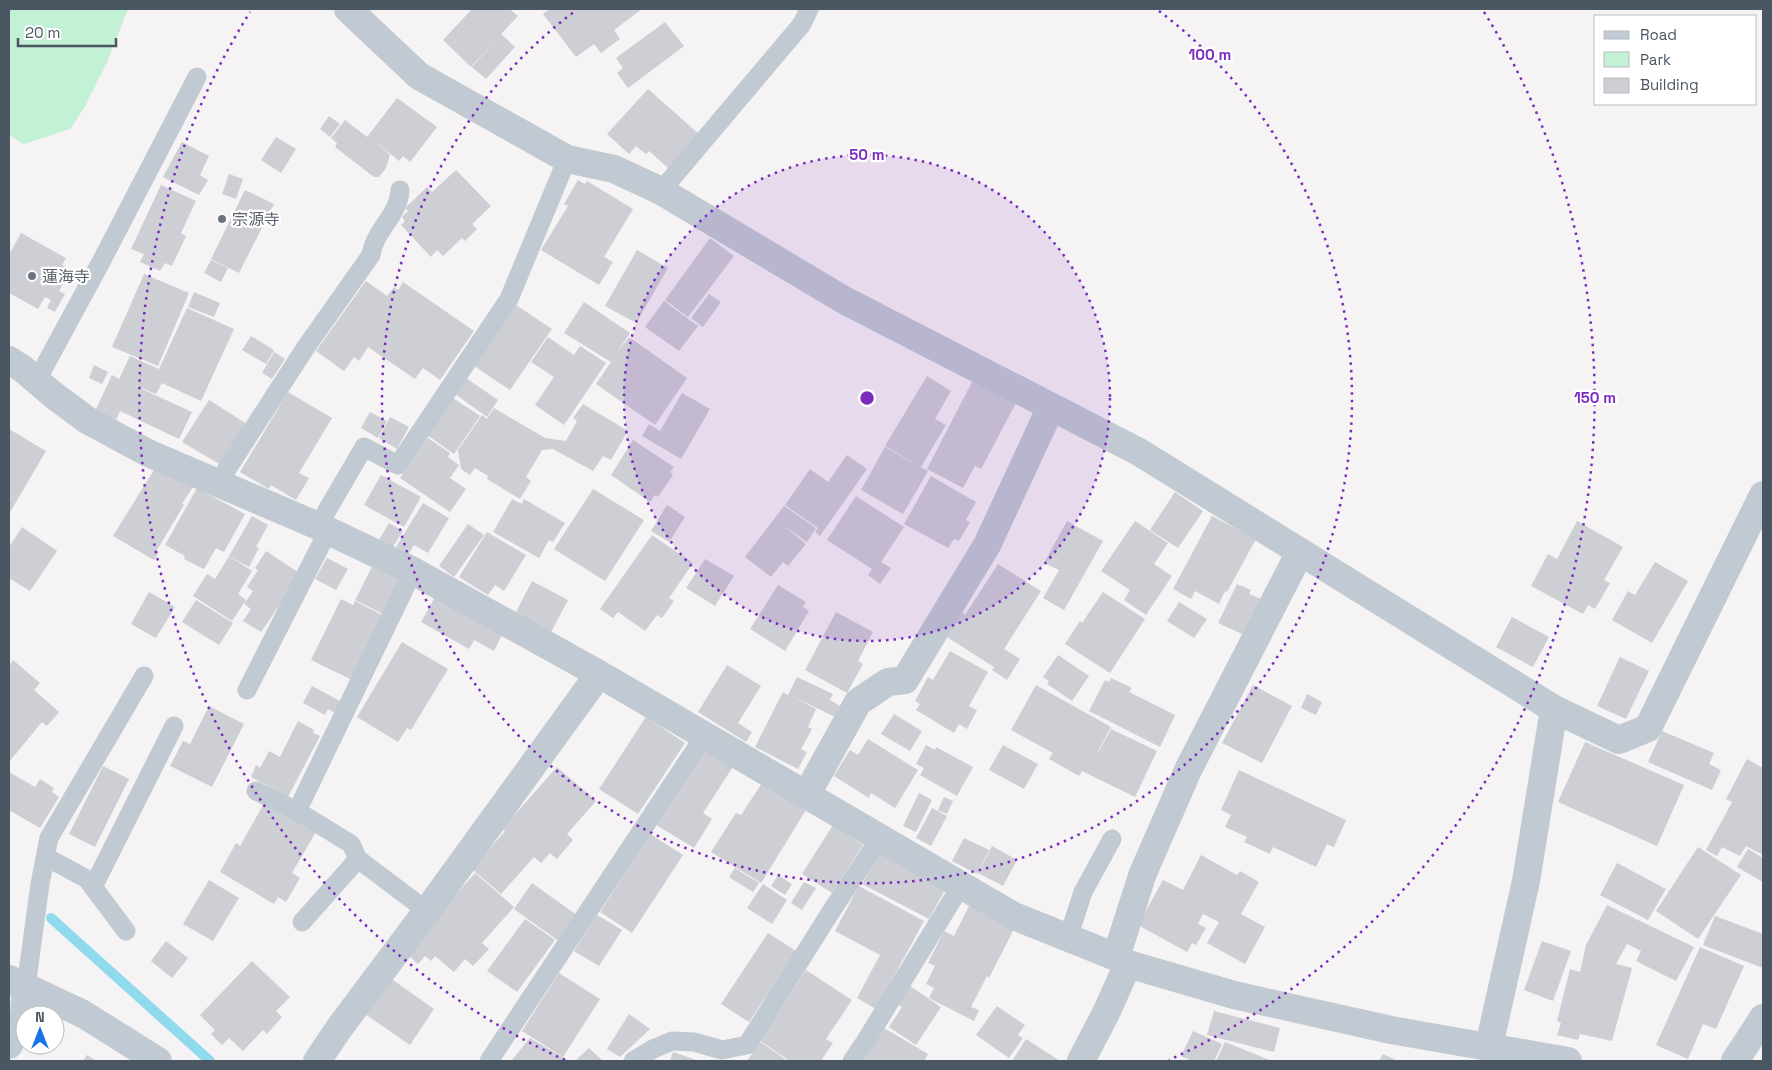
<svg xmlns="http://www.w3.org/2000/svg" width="1772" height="1070" viewBox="0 0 1772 1070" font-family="'Space Grotesk','Noto Sans JP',sans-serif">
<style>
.green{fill:#c3f1d5}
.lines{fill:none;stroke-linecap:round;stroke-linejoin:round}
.stream{stroke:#90daee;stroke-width:10}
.building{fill:#cdcfd5}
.lane{stroke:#c1cad2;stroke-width:19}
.street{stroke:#c1cad2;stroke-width:28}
.ring{fill:none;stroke:#7b2cbf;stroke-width:2.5;stroke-dasharray:2.5 5}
.worship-dot{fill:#6b7280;stroke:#fff;stroke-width:2}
.labels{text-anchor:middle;stroke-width:4.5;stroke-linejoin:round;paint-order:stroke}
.worship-label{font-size:16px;fill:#5b616d;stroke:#fff;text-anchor:start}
.centre{fill:#7b2cbf;stroke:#fff;stroke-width:2.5}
.ring-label{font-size:15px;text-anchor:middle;font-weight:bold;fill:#7b2cbf;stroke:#fff;stroke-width:4.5;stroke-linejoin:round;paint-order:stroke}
</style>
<rect width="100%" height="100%" fill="#f5f3f3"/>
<!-- green -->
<path class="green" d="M9,9H128L107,62L84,108L70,129L24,144L9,135Z"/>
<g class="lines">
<!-- stream -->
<path class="stream" d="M51,918L210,1061"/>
</g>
<!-- building -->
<g class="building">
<path d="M472,9H510L518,16L501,34L515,47L486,79L472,67L498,38L471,67L443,40Z"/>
<path d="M550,9H642L614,30L620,39L601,53L594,44L576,57L543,14Z"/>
<path d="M665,22L684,46L628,88L617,73L623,68L616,58Z"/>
<path d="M648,89L699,134L668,168L649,151L646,154L636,146L629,154L607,134Z"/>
<path d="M397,98L437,127L410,162L403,156L399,161L373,140L390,155L386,168L379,177H374L335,147L337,143L331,138L345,120L367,137Z"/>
<path d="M329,116L340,124L330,137L320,129Z"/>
<path d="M276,137L296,149L281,173L261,160Z"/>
<path d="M182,142L209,156L200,175L208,180L199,195L163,177Z"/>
<path d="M456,170L491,206L472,224L477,229L465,241L462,238L443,256L437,250L431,257L401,225L405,221L402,217L408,211L405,208L427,187L432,192Z"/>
<path d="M229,174L243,179L236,199L222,194Z"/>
<path d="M578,180L585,184L587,181L633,209L604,257L613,262L599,285L541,250L568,206L564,204Z"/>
<path d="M161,185L196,201L181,233L186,236L172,266L165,263L160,271L140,262L144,254L131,249Z"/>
<path d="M245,190L274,204L239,273L211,259Z"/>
<path d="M21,233L66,258L62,265L71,270L59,291L65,294L55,312L47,308L51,300L45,297L38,309L9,293V255Z"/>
<path d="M710,238L734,256L688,317L665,300Z"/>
<path d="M637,250L668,268L636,323L605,306Z"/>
<path d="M211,260L228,268L221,282L204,273Z"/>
<path d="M144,274L189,293L158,366L112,347Z"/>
<path d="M366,281L387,296L394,287L398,290L403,282L474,331L440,380L423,368L415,379L368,347L359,361L354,357L344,371L316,351Z"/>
<path d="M194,292L220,303L214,317L188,307Z"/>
<path d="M709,294L721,302L703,327L691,318Z"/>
<path d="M664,301L698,326L679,351L645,327Z"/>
<path d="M584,302L630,333L616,354L629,337L687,378L655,425L596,384L611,362L564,333Z"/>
<path d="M516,305L552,329L510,390L474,366Z"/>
<path d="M187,308L234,329L201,401L162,383L156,394L129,383L192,412L179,439L120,411L116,420L95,411L112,375L119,379L130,356L159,369Z"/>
<path d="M251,336L274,350L266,364L242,350Z"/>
<path d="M548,337L574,355L580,346L606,363L564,425L535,405L554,377L531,362Z"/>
<path d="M274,352L285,359L272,379L262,373Z"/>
<path d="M94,365L108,372L102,384L89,378Z"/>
<path d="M927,376L951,391L935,419L946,425L921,467L885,446Z"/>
<path d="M466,378L498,400L487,417L455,394Z"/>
<path d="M973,380L1016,403L981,469L975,466L963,488L927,469Z"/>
<path d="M288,392L332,418L299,473L309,478L296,500L271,485L269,489L240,472Z"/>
<path d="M682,393L710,409L681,459L642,436L649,424L660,431Z"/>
<path d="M453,398L480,416L454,454L427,435Z"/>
<path d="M209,400L247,424L221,465L182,442Z"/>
<path d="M583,404L628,431L611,460L603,456L593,471L553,449L542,450L526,477L531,481L520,499L487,479L488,476L475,468L470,475L461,469L458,450L482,415L487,419L494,408L545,438L566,441L577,421L573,418Z"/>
<path d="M370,412L387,421L378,438L361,428Z"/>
<path d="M390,417L409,427L397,449L379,438Z"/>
<path d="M9,429L46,451L9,514Z"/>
<path d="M428,438L450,453L448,457L459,465L450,478L466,489L450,512L400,478Z"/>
<path d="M633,440L674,467L670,472L673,475L658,497L655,495L650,502L611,475Z"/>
<path d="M885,447L928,471L903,514L861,490Z"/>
<path d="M847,455L867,469L820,536L815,532L818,528L785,505L810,469L828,482Z"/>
<path d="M157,465L193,487L182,504L184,505L157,550L159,552L154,560L113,536Z"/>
<path d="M381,475L421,497L404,527L364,505Z"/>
<path d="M931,476L976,502L966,520L970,522L959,541L954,539L948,548L904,524Z"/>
<path d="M197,488L245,514L224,552L216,548L204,569L184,559L185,556L165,545Z"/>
<path d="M593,489L644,520L605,581L554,549Z"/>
<path d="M1175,492L1203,511L1178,548L1150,530Z"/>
<path d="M856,496L904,527L881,562L891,568L880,584L868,575L872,569L827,540Z"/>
<path d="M512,499L522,504L524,499L565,523L553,542L549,540L539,558L493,532Z"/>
<path d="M423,503L449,518L428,553L414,545L408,555L396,547Z"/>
<path d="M667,505L685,517L669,542L651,531Z"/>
<path d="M784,506L816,528L807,542L783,525L806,544L788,566L783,562L771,577L745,557Z"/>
<path d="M252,516L268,525L256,547L259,548L249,567L229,556Z"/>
<path d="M1212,516L1256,539L1227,592L1225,591L1219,604L1195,591L1191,599L1173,589Z"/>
<path d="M1067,521L1103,541L1064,610L1043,598L1059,570L1044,563Z"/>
<path d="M1135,521L1168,543L1154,564L1172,576L1146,615L1124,600L1130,590L1101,571Z"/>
<path d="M1577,521L1623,547L1604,580L1610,583L1595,609L1588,605L1583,614L1531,586L1548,554L1557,559Z"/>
<path d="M389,523L403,531L393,547L379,540Z"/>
<path d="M468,524L484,535L454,577L439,566Z"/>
<path d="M22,527L57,551L30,591L9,578V547Z"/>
<path d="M487,532L526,555L504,591L495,585L488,595L459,577Z"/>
<path d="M652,535L693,563L669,598L674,601L662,618L657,615L645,631L618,612L613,618L600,609Z"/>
<path d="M266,551L301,574L261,632L243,621L251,609L244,604L253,591L247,587L258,570L255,568Z"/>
<path d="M229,556L252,571L238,594L246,600L232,621L193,596L207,574L215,579Z"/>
<path d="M327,558L348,569L336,590L315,579Z"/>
<path d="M705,559L734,576L715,606L686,588Z"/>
<path d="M1655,562L1688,581L1652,643L1612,620L1628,591L1635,595Z"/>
<path d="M998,564L1041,591L1004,649L1020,659L1007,680L992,670L994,667L947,637L962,612L965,615Z"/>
<path d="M372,567L400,580L383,614L355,600Z"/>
<path d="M532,581L568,600L551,632L515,614Z"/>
<path d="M1237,584L1251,590L1249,594L1261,599L1244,635L1218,623Z"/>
<path d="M778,585L806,602L803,607L809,611L785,651L750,629Z"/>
<path d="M149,592L175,607L156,638L131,624Z"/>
<path d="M1103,592L1145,619L1110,673L1065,644L1080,621L1082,623Z"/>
<path d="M435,597L502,635L494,651L474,640L469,649L421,622Z"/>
<path d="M341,599L353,605L355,601L382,615L352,680L311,660Z"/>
<path d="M196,600L233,623L219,645L182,622Z"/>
<path d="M1179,602L1207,619L1194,638L1167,621Z"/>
<path d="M836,612L873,632L858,661L863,664L847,693L805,670Z"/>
<path d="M1512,617L1549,637L1533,667L1496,647Z"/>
<path d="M402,642L448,669L411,730L407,728L398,742L357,717Z"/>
<path d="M950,651L988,672L969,706L977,710L967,729L959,724L954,733L916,710L920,704L915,701L928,677L933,680Z"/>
<path d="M1058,655L1089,676L1072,701L1047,684L1049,681L1043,677Z"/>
<path d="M1620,657L1649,671L1626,719L1597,706Z"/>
<path d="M13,660L40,683L34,690L59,712L47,726L42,722L9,762V666Z"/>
<path d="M727,665L761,686L738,723L752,732L746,742L698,712Z"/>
<path d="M797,677L833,694L830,700L840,706L835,717L792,696L816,709L808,727L812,729L801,749L807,752L798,769L755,747L783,692L788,695Z"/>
<path d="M1111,678L1132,688L1129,692L1175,715L1160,747L1089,711L1105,680L1109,682Z"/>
<path d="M1036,685L1111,727L1098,751H1099L1111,729L1157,751L1135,797L1082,771L1088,761L1079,776L1049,759L1053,753L1011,730Z"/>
<path d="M1253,685L1292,706L1262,763L1222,743Z"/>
<path d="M312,686L340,701L335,713L328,709L325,715L303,703Z"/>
<path d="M1307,694L1322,702L1316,715L1301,708Z"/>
<path d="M209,706L244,724L212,787L170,766L183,741L190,744Z"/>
<path d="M894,714L922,731L910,751L881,734Z"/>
<path d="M646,717L685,743L638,814L599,789Z"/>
<path d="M298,721L314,730L313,733L320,736L288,797L251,777L256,765L260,768L269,751L280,757Z"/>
<path d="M1662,731L1714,753L1709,764L1721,770L1712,790L1648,762Z"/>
<path d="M868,739L918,770L895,808L871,793L869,798L834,776L850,750L858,755Z"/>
<path d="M1585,742L1684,785L1657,846L1558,802Z"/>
<path d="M926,745L935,750L936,747L973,767L957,796L920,775L924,768L916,764Z"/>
<path d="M1003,745L1038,764L1024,789L989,770Z"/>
<path d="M705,747L734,765L703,813L712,819L694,848L655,824Z"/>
<path d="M1747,759L1763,768V855L1746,846L1740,856L1722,847L1717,856L1706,850L1732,802L1726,799Z"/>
<path d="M103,766L129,779L95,847L69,834Z"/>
<path d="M557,767L596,801L567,834L573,840L557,859L550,853L541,863L534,857L501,894L472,869L505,831L502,829Z"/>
<path d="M1239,770L1346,820L1334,847L1327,844L1316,867L1273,847L1270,854L1244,842L1247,837L1225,827L1231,815L1221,810Z"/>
<path d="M9,772L35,787L40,779L54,788L52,792L59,797L40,828L9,810Z"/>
<path d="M762,783L806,810L761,883L711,852L736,813L741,815Z"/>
<path d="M919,793L932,800L916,832L903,826Z"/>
<path d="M944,797L953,801L947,814L938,810Z"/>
<path d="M266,800L317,830L292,873L300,878L286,902L278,897L274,904L220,872L236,843L240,846Z"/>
<path d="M932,808L947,816L931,846L916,838Z"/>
<path d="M833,825L863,845L832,893L802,874Z"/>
<path d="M650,834L683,855L632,933L600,912Z"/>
<path d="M964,838L989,850L977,874L952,861Z"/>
<path d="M992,846L1017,860L1003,886L978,873Z"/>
<path d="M1698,847L1741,875L1698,939L1656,911Z"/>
<path d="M1748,849L1763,858V882L1737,867Z"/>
<path d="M880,852L946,888L929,919L862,884Z"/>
<path d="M1201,855L1237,875L1240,871L1259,882L1241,914L1265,927L1245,964L1207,943L1219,922L1203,914L1198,924L1206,928L1196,945L1192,943L1187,952L1138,925L1163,880L1183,890Z"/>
<path d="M1617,863L1666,889L1648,920L1600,895Z"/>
<path d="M735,868L759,883L753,892L729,877Z"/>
<path d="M475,873L514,907L482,943L489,949L473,966L465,959L454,972L435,956L431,961L425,956L418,964L405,952Z"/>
<path d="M778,875L792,884L785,895L771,886Z"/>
<path d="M209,880L239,898L213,941L183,924Z"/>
<path d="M804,882L816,888L802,910L791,903Z"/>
<path d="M532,883L578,916L560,942L514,909Z"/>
<path d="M763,884L787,900L772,924L747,908Z"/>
<path d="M859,886L924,921L876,1009L857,998L880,955L835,931Z"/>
<path d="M970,904L1015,927L989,978L987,976L971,1007L979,1010L974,1021L929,998L934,988L926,984L935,966L928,963L944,931L954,936Z"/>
<path d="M1607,905L1694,947L1676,981L1636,961L1641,951L1627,944L1616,964L1632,968L1612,1041L1580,1034L1578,1040L1557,1035L1561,1023L1557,1021L1570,969L1580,972L1586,945Z"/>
<path d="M597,915L622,930L599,966L574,951Z"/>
<path d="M1715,916L1763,934V968L1703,945Z"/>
<path d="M525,919L555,940L517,992L487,971Z"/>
<path d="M768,933L796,951L749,1022L721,1004Z"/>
<path d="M166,941L188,958L172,978L151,961Z"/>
<path d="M1542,941L1571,951L1553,1001L1524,990Z"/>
<path d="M1700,947L1744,966L1716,1029L1703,1024L1688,1059L1656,1045Z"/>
<path d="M252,961L290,997L276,1011L282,1017L267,1034L263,1030L243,1051L229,1038L222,1045L211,1034L215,1030L200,1015Z"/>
<path d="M806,970L852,1000L826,1039L833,1043L822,1059L825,1061H790L760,1041Z"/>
<path d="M559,973L600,999L563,1057L522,1031Z"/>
<path d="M390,978L434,1009L410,1045L365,1014Z"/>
<path d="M910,986L941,1007L916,1045L889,1027L902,1007L898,1004Z"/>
<path d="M997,1006L1025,1025L1018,1035L1023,1038L1009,1058L976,1035Z"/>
<path d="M1214,1011L1280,1028L1274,1052L1207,1035Z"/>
<path d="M629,1014L650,1029L620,1057L607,1049Z"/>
<path d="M884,1028L928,1054L924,1061H864Z"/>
<path d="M1193,1031L1222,1044L1214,1061H1192L1181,1056Z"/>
<path d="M530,1038L569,1061H511Z"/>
<path d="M1026,1039L1060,1061H1012Z"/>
<path d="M760,1042L785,1059L784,1061H747Z"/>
<path d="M1225,1042L1272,1061H1216Z"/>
<path d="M589,1048L603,1061H575Z"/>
<path d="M673,1052L699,1061H670Z"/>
<path d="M1383,1054L1398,1061H1379Z"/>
<path d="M87,1055L96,1061H83Z"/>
</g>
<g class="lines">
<!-- lane -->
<g class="lane">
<path d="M661,191L802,24L809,9"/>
<path d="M36,382L102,260L197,77"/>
<path d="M218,483L306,347L371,255C374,231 399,215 400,190"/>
<path d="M318,526L364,447L398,465L509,299L567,159"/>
<path d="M247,690L328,531"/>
<path d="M256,791L297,811L351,844L358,859L427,911"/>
<path d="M297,811L413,571"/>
<path d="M46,857L87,879L126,931"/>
<path d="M93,887L174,726"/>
<path d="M302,922L358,859"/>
<path d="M1068,938L1083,892L1112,839"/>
<path d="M26,987L40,884L49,838L144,676"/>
<path d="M489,1061L705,735"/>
<path d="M633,1061L653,1049L672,1041L694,1042L722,1050L747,1045L832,910L880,838"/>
<path d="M852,1061L865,1042L962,884"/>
</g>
<!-- street -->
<g class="street">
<path d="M348,9L419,76L567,159L614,169L661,191L844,300L1139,452L1554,709L1619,740L1648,728L1763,495"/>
<path d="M9,360L23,369L52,394L87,420L148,453L318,526L413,571L599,674L1014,916L1116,957L1128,964L1234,995L1391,1030L1568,1061"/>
<path d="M807,794L858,702L888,682L905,680L987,545L1051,407"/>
<path d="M1116,957L1143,873L1188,770L1300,552"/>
<path d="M9,979L83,1014L158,1061"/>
<path d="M9,1045L24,1015L26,987"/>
<path d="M1489,1046L1526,881L1554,709"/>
<path d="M317,1061L340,1027L427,911L599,674"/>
<path d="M1081,1061L1106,1013L1128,964"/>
<path d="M1735,1061L1763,1018"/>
</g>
</g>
<!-- distance rings -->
<circle cx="867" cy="398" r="243" fill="#7b2cbf" fill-opacity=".12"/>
<g class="ring">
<circle cx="867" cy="398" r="243"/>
<path d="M1159 11A485 485 0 1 1 575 11"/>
<path d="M565 1060A728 728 0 0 1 250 12M1484 12A728 728 0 0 1 1169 1060"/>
</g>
<!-- markers -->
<g class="worship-dot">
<circle cx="222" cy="219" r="5"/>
<circle cx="32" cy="276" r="5"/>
</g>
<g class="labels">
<!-- worship labels -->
<g class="worship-label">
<text x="232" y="225">宗源寺</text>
<text x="42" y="282">蓮海寺</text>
</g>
</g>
<circle cx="867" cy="398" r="8" class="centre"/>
<g class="ring-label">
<text x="1210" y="60">100 m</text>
<text x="867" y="160">50 m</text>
<text x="1595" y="403">150 m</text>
</g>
<!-- border -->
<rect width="1772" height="1070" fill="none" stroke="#4a5661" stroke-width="20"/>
<!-- legend -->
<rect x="1594" y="15" width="162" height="90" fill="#ffffff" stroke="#b7bbc0"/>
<rect x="1604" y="31" width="25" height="8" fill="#c1cad2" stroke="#b7bbc0"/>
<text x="1640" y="40" font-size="15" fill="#4a5661">Road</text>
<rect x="1604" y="52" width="25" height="15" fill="#c3f1d5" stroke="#b7bbc0"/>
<text x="1640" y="65" font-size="15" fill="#4a5661">Park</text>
<rect x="1604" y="78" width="25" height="15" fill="#cdcfd5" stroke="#b7bbc0"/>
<text x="1640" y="90" font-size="15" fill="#4a5661">Building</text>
<!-- north arrow -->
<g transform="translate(40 1030)"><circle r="24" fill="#ffffff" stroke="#b7bbc0"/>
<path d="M0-4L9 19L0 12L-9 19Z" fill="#1a73e8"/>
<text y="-8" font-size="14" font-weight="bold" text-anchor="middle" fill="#4a5661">N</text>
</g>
<!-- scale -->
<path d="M18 38v8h98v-8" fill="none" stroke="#4a5661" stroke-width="2.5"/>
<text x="25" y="38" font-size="15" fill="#4a5661" stroke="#ffffff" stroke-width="4" paint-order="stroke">20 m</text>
</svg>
